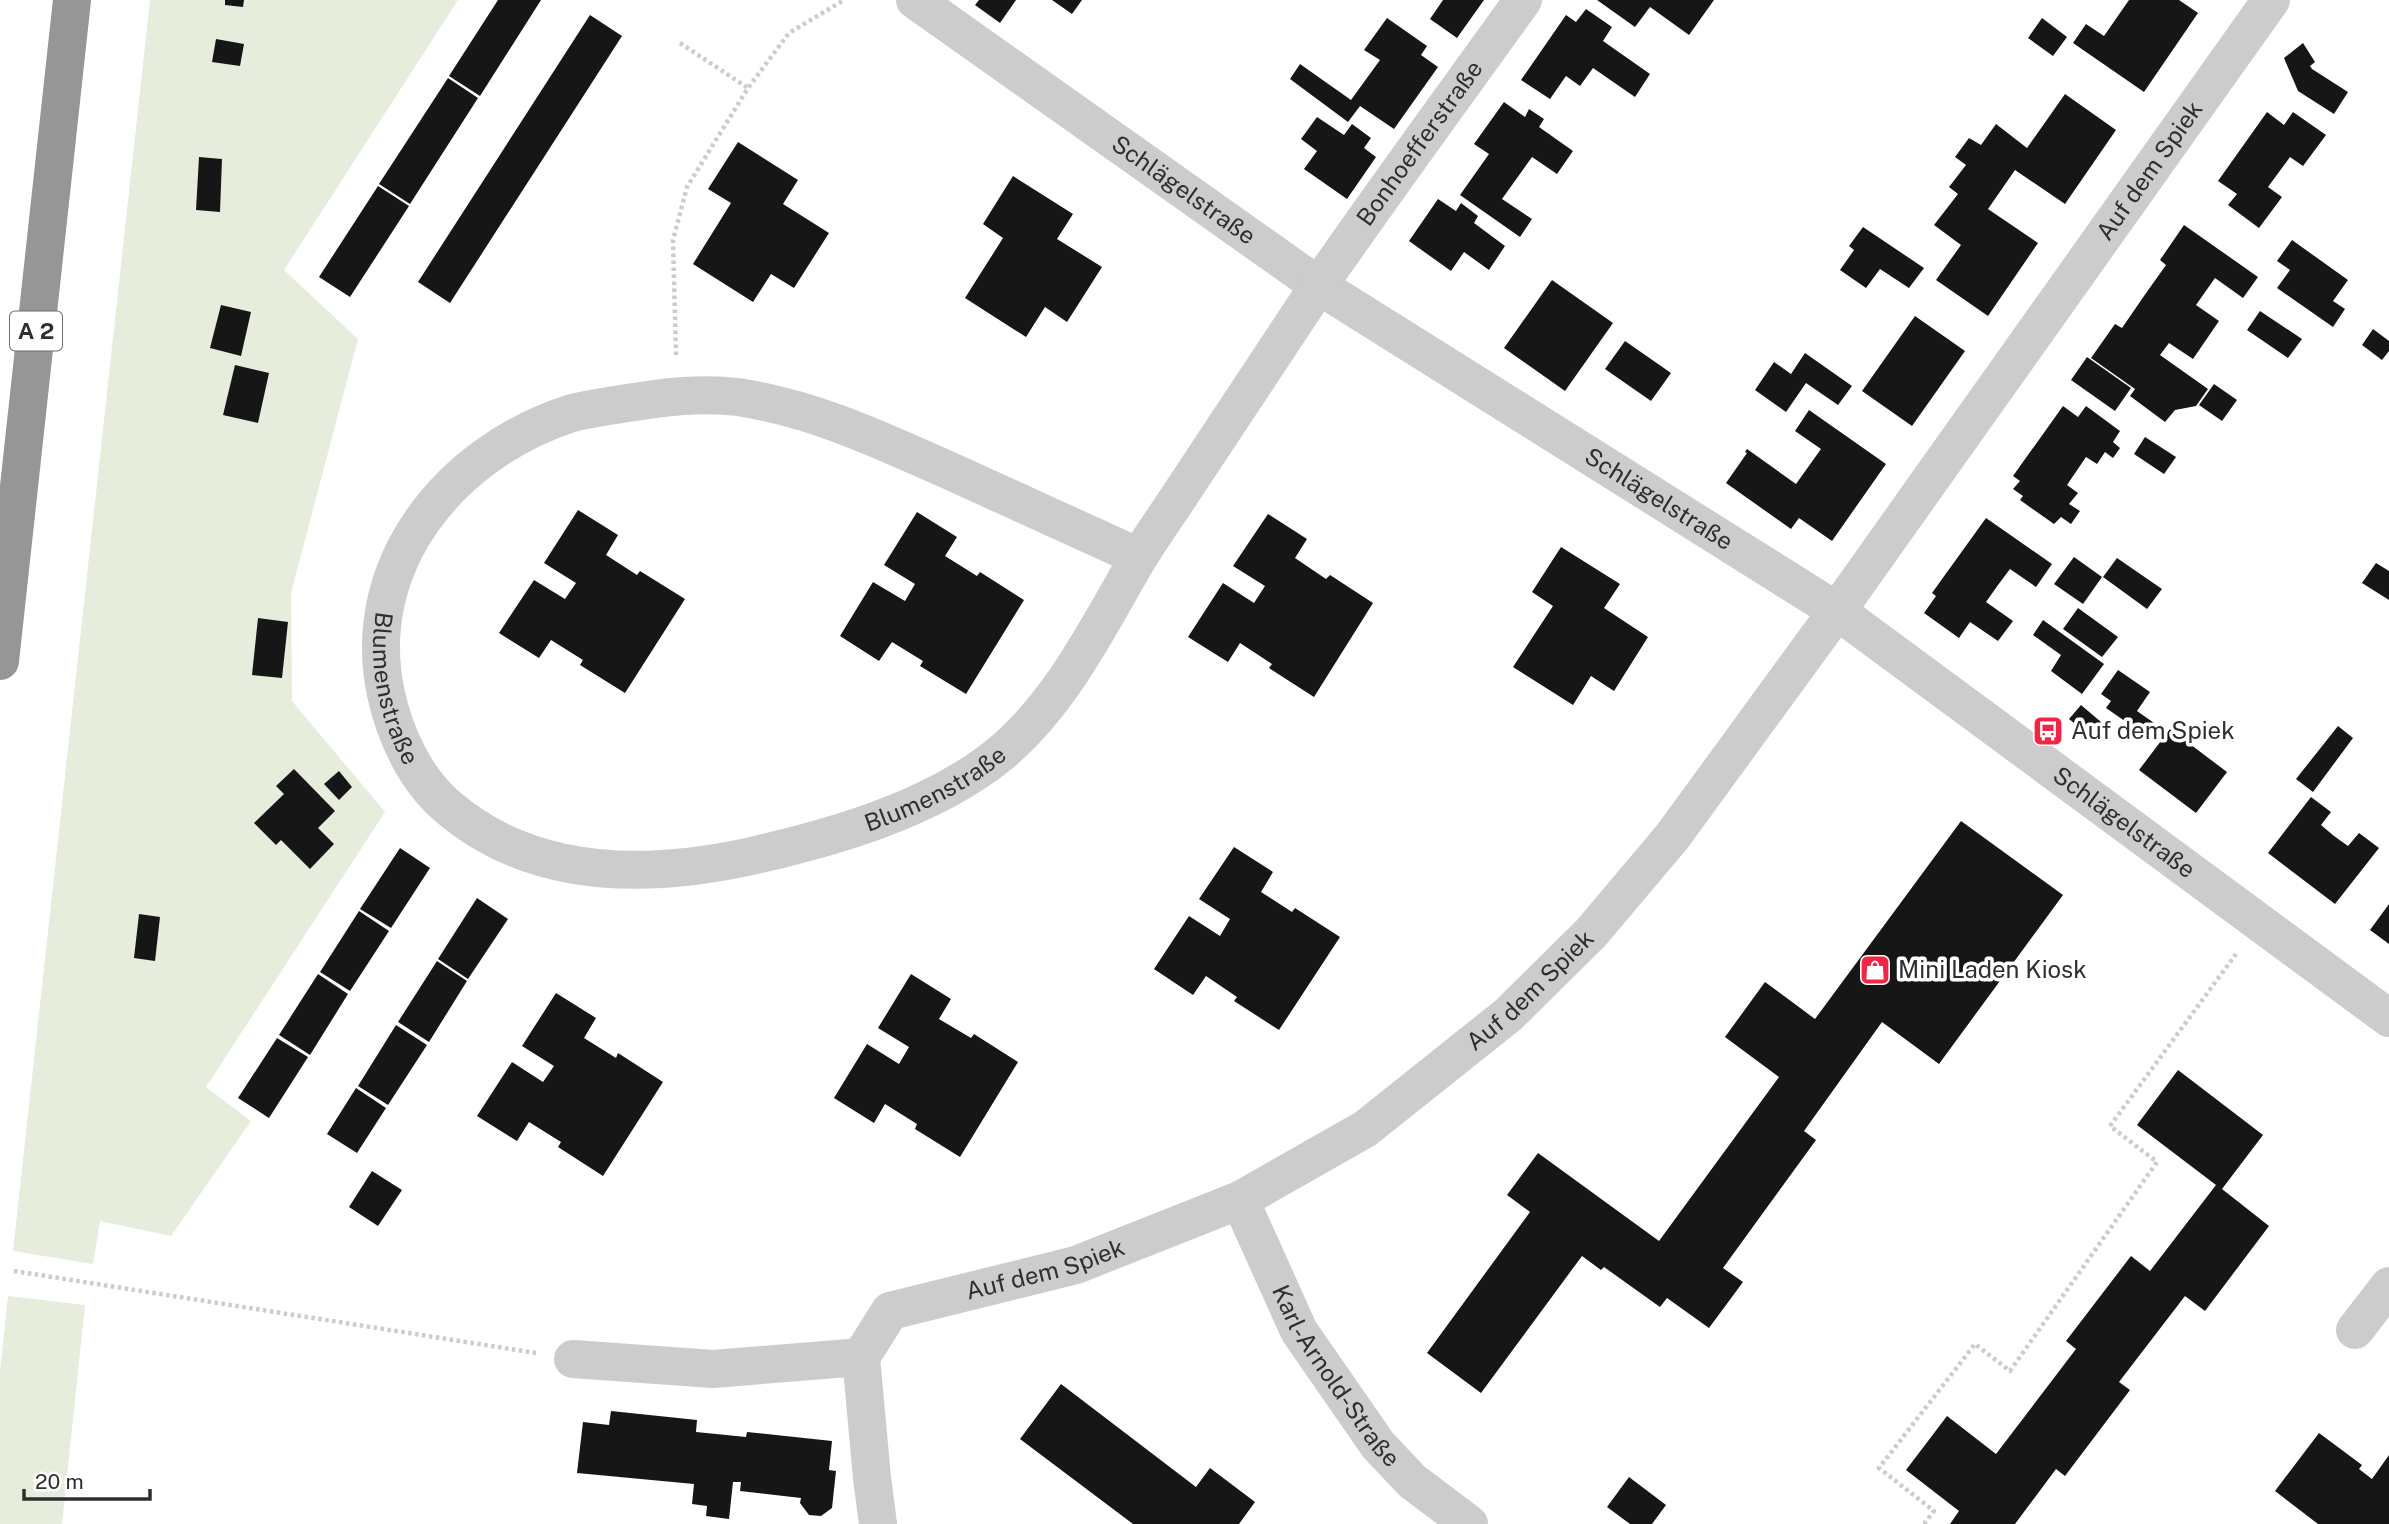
<svg xmlns="http://www.w3.org/2000/svg" width="2389" height="1524" viewBox="0 0 2389 1524" font-family="'Public Sans',sans-serif">
<style>
.green{fill:#e7eddc}
.building{fill:#161616}
.lines{fill:none;stroke-linecap:round;stroke-linejoin:round}
.path{stroke:#ccc;stroke-width:4.5;stroke-dasharray:3.5 3.5;stroke-linecap:butt}
.minor{stroke:#ccc;stroke-width:38}
.highway{stroke:#969696;stroke-width:38}
.labels{text-anchor:middle;stroke-width:7;stroke-linejoin:round;paint-order:stroke}
.shield{fill:#fff;stroke:#6d6d6d;stroke-width:2}
.shield-label{font-size:23px;font-weight:bold;fill:#2f2f2f}
.street-label{font-size:24px;fill:#2f2f2f;stroke:#fff}
.poi-label{font-size:24px;fill:#2f2f2f;stroke:#fff;text-anchor:start}
</style>
<rect width="100%" height="100%" fill="#fff"/>
<!-- green -->
<g class="green">
<path d="M150,0H458L284,270L358,339L291,593L292,701L385,812L206,1087L251,1121L171,1236L100,1221L93,1264L13,1251Z"/>
<path d="M8,1296L85,1305L62,1524H0V1371Z"/>
</g>
<!-- building -->
<g class="building">
<path d="M225,0H244L243,7L225,5Z"/>
<path d="M498,0H541L480,96L449,76Z"/>
<path d="M979,0H1016L1000,23L975,5Z"/>
<path d="M1052,0H1082L1072,14Z"/>
<path d="M1443,0H1484L1457,38L1430,19Z"/>
<path d="M1597,0H1714L1689,35L1650,7L1635,27Z"/>
<path d="M2129,0H2179L2198,13L2144,92L2073,43L2086,24L2104,36Z"/>
<path d="M1586,9L1612,27L1603,41L1650,74L1635,97L1593,68L1580,86L1566,76L1550,99L1521,80L1566,15L1576,22Z"/>
<path d="M590,15L622,36L450,303L418,282Z"/>
<path d="M1387,18L1427,46L1421,55L1438,67L1394,129L1360,106L1348,122L1290,79L1300,64L1351,100L1380,60L1364,50Z"/>
<path d="M2042,18L2067,37L2053,56L2028,38Z"/>
<path d="M216,39L244,44L240,66L212,62Z"/>
<path d="M2303,43L2315,62L2310,66L2312,69L2348,92L2334,114L2298,91L2284,58Z"/>
<path d="M448,78L478,98L410,204L379,184Z"/>
<path d="M2065,94L2116,130L2065,204L2015,170L1988,209L2038,243L1988,316L1936,280L1961,245L1934,225L1958,194L1949,187L1966,165L1955,157L1969,138L1981,145L1996,124L2027,148Z"/>
<path d="M1504,102L1525,117L1529,109L1544,119L1539,127L1573,151L1557,174L1532,157L1502,199L1532,219L1520,237L1460,195L1489,154L1474,144Z"/>
<path d="M2267,112L2284,125L2293,112L2326,135L2303,166L2290,157L2268,187L2282,197L2259,228L2228,205L2237,194L2218,181Z"/>
<path d="M1317,117L1344,135L1352,124L1371,138L1364,148L1376,157L1347,199L1304,169L1317,151L1301,139Z"/>
<path d="M738,142L798,180L783,204L829,233L794,288L771,274L753,302L693,264L731,203L708,189Z"/>
<path d="M199,157L222,159L220,212L196,210Z"/>
<path d="M1013,176L1073,214L1057,239L1102,267L1067,322L1045,307L1026,337L965,298L1003,238L983,224Z"/>
<path d="M378,186L409,206L350,297L319,277Z"/>
<path d="M1438,199L1456,211L1461,203L1478,216L1474,223L1505,246L1489,270L1464,252L1451,271L1409,241Z"/>
<path d="M2184,225L2258,277L2243,298L2215,278L2196,305L2219,321L2193,359L2169,343L2160,355L2208,389L2196,406L2175,410L2165,422L2130,396L2135,389L2091,358L2115,324L2122,328L2144,296L2166,265L2160,260Z"/>
<path d="M1863,227L1924,268L1909,288L1880,269L1866,288L1840,270L1854,250L1849,246Z"/>
<path d="M2292,240L2348,280L2333,301L2345,309L2333,327L2277,288L2290,270L2277,261Z"/>
<path d="M1552,280L1613,323L1565,391L1504,348Z"/>
<path d="M221,305L251,312L241,356L210,348Z"/>
<path d="M2260,311L2302,339L2288,358L2247,330Z"/>
<path d="M1915,316L1965,351L1912,426L1862,391Z"/>
<path d="M2373,329L2389,341V351L2382,360L2362,345Z"/>
<path d="M1625,341L1671,373L1651,401L1605,369Z"/>
<path d="M1805,353L1852,386L1838,405L1806,383L1786,412L1755,390L1774,362L1791,374Z"/>
<path d="M2087,357L2131,388L2115,411L2071,380Z"/>
<path d="M235,365L269,373L258,423L223,415Z"/>
<path d="M2214,384L2237,400L2222,421L2199,405Z"/>
<path d="M2063,406L2078,417L2086,406L2120,431L2113,442L2120,448L2113,458L2105,452L2097,464L2086,457L2067,485L2078,493L2069,504L2080,511L2071,524L2061,517L2054,524L2020,500L2023,496L2013,489L2020,481L2013,476Z"/>
<path d="M1809,410L1886,464L1832,541L1799,518L1791,529L1726,483L1747,453L1745,452L1747,449L1796,484L1821,449L1795,431Z"/>
<path d="M2145,437L2176,457L2164,474L2134,454Z"/>
<path d="M578,510L618,535L606,555L637,575L640,571L685,599L625,693L580,665L583,660L551,640L539,658L499,633L534,580L565,599L576,583L544,563Z"/>
<path d="M917,512L957,537L945,556L977,576L980,572L1024,600L966,694L920,666L923,661L892,642L879,661L840,636L873,582L905,601L915,584L884,565Z"/>
<path d="M1268,514L1307,539L1295,558L1326,579L1330,575L1373,603L1314,697L1269,668L1272,664L1240,643L1228,662L1188,637L1223,583L1254,603L1265,586L1233,566Z"/>
<path d="M1986,518L2052,564L2036,587L2010,569L1998,585L1986,602L2013,621L1998,641L1970,622L1959,638L1924,613L1936,596L1932,593Z"/>
<path d="M1561,547L1620,584L1604,608L1648,637L1614,691L1591,676L1573,705L1513,667L1553,606L1532,592Z"/>
<path d="M2074,557L2102,577L2083,604L2054,584Z"/>
<path d="M2117,558L2162,589L2147,609L2103,577Z"/>
<path d="M2376,563L2389,571V600L2362,583Z"/>
<path d="M2078,608L2118,637L2102,657L2063,629Z"/>
<path d="M258,618L288,622L282,678L252,675Z"/>
<path d="M2043,620L2104,664L2082,694L2051,671L2061,655L2033,635Z"/>
<path d="M2118,670L2150,692L2137,711L2164,730L2155,742L2106,708L2111,701L2101,694Z"/>
<path d="M2081,705L2101,722L2090,736L2069,719Z"/>
<path d="M2338,726L2353,738L2313,792L2296,779Z"/>
<path d="M2170,729L2227,772L2196,813L2139,770Z"/>
<path d="M294,769L335,811L318,828L334,844L310,869L281,840L276,845L254,823L284,794L276,786Z"/>
<path d="M339,771L352,787L339,800L324,784Z"/>
<path d="M2311,797L2331,812L2321,825L2334,836L2348,846L2359,833L2379,848L2335,904L2268,853Z"/>
<path d="M1961,821L2063,895L1939,1064L1882,1022L1804,1131L1816,1140L1723,1268L1743,1282L1709,1328L1667,1298L1660,1307L1604,1267L1601,1270L1582,1256L1481,1393L1427,1353L1530,1212L1507,1195L1538,1153L1659,1241L1779,1077L1725,1037L1765,982L1815,1019Z"/>
<path d="M1234,847L1273,872L1261,892L1292,912L1295,908L1340,937L1279,1030L1234,1001L1237,997L1206,976L1193,995L1154,969L1189,916L1220,936L1230,919L1199,899Z"/>
<path d="M400,848L430,868L391,928L360,909Z"/>
<path d="M477,898L508,919L468,979L438,959Z"/>
<path d="M2389,904V944L2370,930Z"/>
<path d="M359,911L389,931L350,991L320,972Z"/>
<path d="M139,914L160,917L155,961L134,958Z"/>
<path d="M437,961L467,981L429,1042L398,1022Z"/>
<path d="M318,974L348,994L310,1055L279,1035Z"/>
<path d="M911,974L951,999L939,1019L971,1038L974,1034L1018,1062L960,1157L915,1129L917,1124L885,1104L874,1123L834,1098L867,1044L899,1064L909,1047L878,1028Z"/>
<path d="M556,993L596,1018L584,1038L616,1058L618,1053L663,1082L603,1176L558,1147L561,1142L529,1122L517,1141L477,1116L512,1062L543,1082L554,1066L522,1046Z"/>
<path d="M396,1025L427,1045L388,1105L358,1086Z"/>
<path d="M277,1038L308,1057L269,1118L238,1098Z"/>
<path d="M2178,1070L2263,1135L2222,1189L2269,1226L2205,1311L2185,1296L2119,1382L2130,1390L2065,1476L2056,1469L2015,1524H1950L1959,1511L1906,1470L1947,1416L1996,1454L2076,1349L2066,1341L2131,1256L2150,1271L2216,1185L2137,1125Z"/>
<path d="M356,1088L386,1108L357,1153L327,1134Z"/>
<path d="M372,1171L402,1190L378,1226L349,1207Z"/>
<path d="M1061,1384L1196,1487L1210,1468L1255,1502L1239,1524H1133L1020,1439Z"/>
<path d="M611,1411L697,1420L696,1432L746,1437L747,1432L832,1441L829,1470L836,1471L832,1508L821,1516L809,1515L800,1503L801,1498L740,1491L741,1482H733L729,1519L706,1516L707,1506L692,1504L694,1484L577,1473L583,1422L609,1425Z"/>
<path d="M2319,1433L2362,1465L2359,1469L2372,1479L2389,1455V1524H2318L2275,1491Z"/>
<path d="M1629,1477L1666,1505L1652,1524H1630L1607,1507Z"/>
</g>
<g class="lines">
<!-- path -->
<g class="path">
<path d="M680,43L748,88"/>
<path d="M676,355L673,240L687,187L748,88L789,33L844,0"/>
<path d="M14,1271L536,1353"/>
<path d="M1924,1524L1934,1511L1879,1468L1975,1344L2010,1371L2157,1162L2110,1126L2236,954"/>
</g>
<!-- minor -->
<g class="minor">
<path id="s1" d="M915,0L1319,286L1837,611L2389,1018"/>
<path id="s2" d="M1139,557C1075,528 1012,499 948,470C878,439 815,409 738,397C698,392 660,398 621,404C604,407 586,409 569,414C451,453 358,564 386,694C395,735 415,779 448,807C532,879 644,879 747,857C832,838 931,810 1000,754C1061,703 1097,629 1136,562C1147,543 1160,525 1172,507C1220,434 1268,361 1317,288C1384,191 1454,96 1523,0"/>
<path id="s3" d="M1240,1200L1299,1331L1378,1445L1412,1481L1469,1524"/>
<path d="M2355,1330L2389,1286"/>
<path id="s4" d="M861,1357L890,1311L1076,1265L1240,1200L1365,1129L1508,1015L1591,933L1672,837L1837,611L2271,0"/>
<path d="M861,1357L872,1478L878,1524"/>
<path d="M573,1359L713,1369L861,1357"/>
</g>
<!-- highway -->
<path class="highway" d="M0,661L72,0"/>
</g>
<!-- icons -->
<defs>
<g id="bus-square" transform="scale(1.575)"><rect x="-9" y="-9" width="18" height="18" rx="4" fill="#f12647" stroke="#fff"/><path d="M-5-6H5V4H4V6H2V4H-2V6H-4V4H-5ZM-3.5-4V0h7V-4ZM-3.5 1.2v1.5H-2V1.2ZM2 1.2v1.5H3.5V1.2Z" fill="#fff"/></g>
<g id="shop-square" transform="scale(1.575)"><rect x="-9" y="-9" width="18" height="18" rx="4" fill="#f12647" stroke="#fff"/><path d="M-5-2.5h2.3a2.7 3.5 0 0 1 5.4 0H5L5.5 6h-11ZM-1.5-2.5h3a1.5 2.3 0 0 0-3 0Z" fill="#fff"/></g>
</defs>
<g fill-rule="evenodd">
<use href="#bus-square" x="2048" y="731"/>
<use href="#shop-square" x="1875" y="970"/>
</g>
<g class="labels">
<!-- shield labels -->
<rect class="shield" x="10" y="311.5" width="52" height="39" rx="5"/>
<g class="shield-label">
<text x="36" y="339">A 2</text>
</g>
<!-- street labels -->
<g class="street-label">
<text dy="8" stroke="none"><textPath href="#s2" startOffset="2434">Bonhoefferstraße</textPath></text>
<text dy="8" stroke="none"><textPath href="#s4" startOffset="1811">Auf dem Spiek</textPath></text>
<text dy="8" stroke="none"><textPath href="#s1" startOffset="329">Schlägelstraße</textPath></text>
<text dy="8" stroke="none"><textPath href="#s1" startOffset="896">Schlägelstraße</textPath></text>
<text dy="8" stroke="none"><textPath href="#s2" startOffset="966">Blumenstraße</textPath></text>
<text dy="8" stroke="none"><textPath href="#s2" startOffset="1617">Blumenstraße</textPath></text>
<text dy="8" stroke="none"><textPath href="#s1" startOffset="1463">Schlägelstraße</textPath></text>
<text dy="8" stroke="none"><textPath href="#s4" startOffset="782">Auf dem Spiek</textPath></text>
<text dy="8" stroke="none"><textPath href="#s4" startOffset="215">Auf dem Spiek</textPath></text>
<text dy="8" stroke="none"><textPath href="#s3" startOffset="201">Karl-Arnold-Straße</textPath></text>
</g>
<!-- poi labels -->
<g class="poi-label">
<text x="2071" y="739">Auf dem Spiek</text>
<text x="1898" y="978">Mini Laden Kiosk</text>
</g>
</g>
<!-- scale -->
<path d="M24 1489v10h126v-10" fill="none" stroke="#2f2f2f" stroke-width="3.5"/>
<text x="35" y="1489" font-size="21" fill="#2f2f2f" stroke="#ffffff" stroke-width="5" paint-order="stroke">20 m</text>
</svg>
